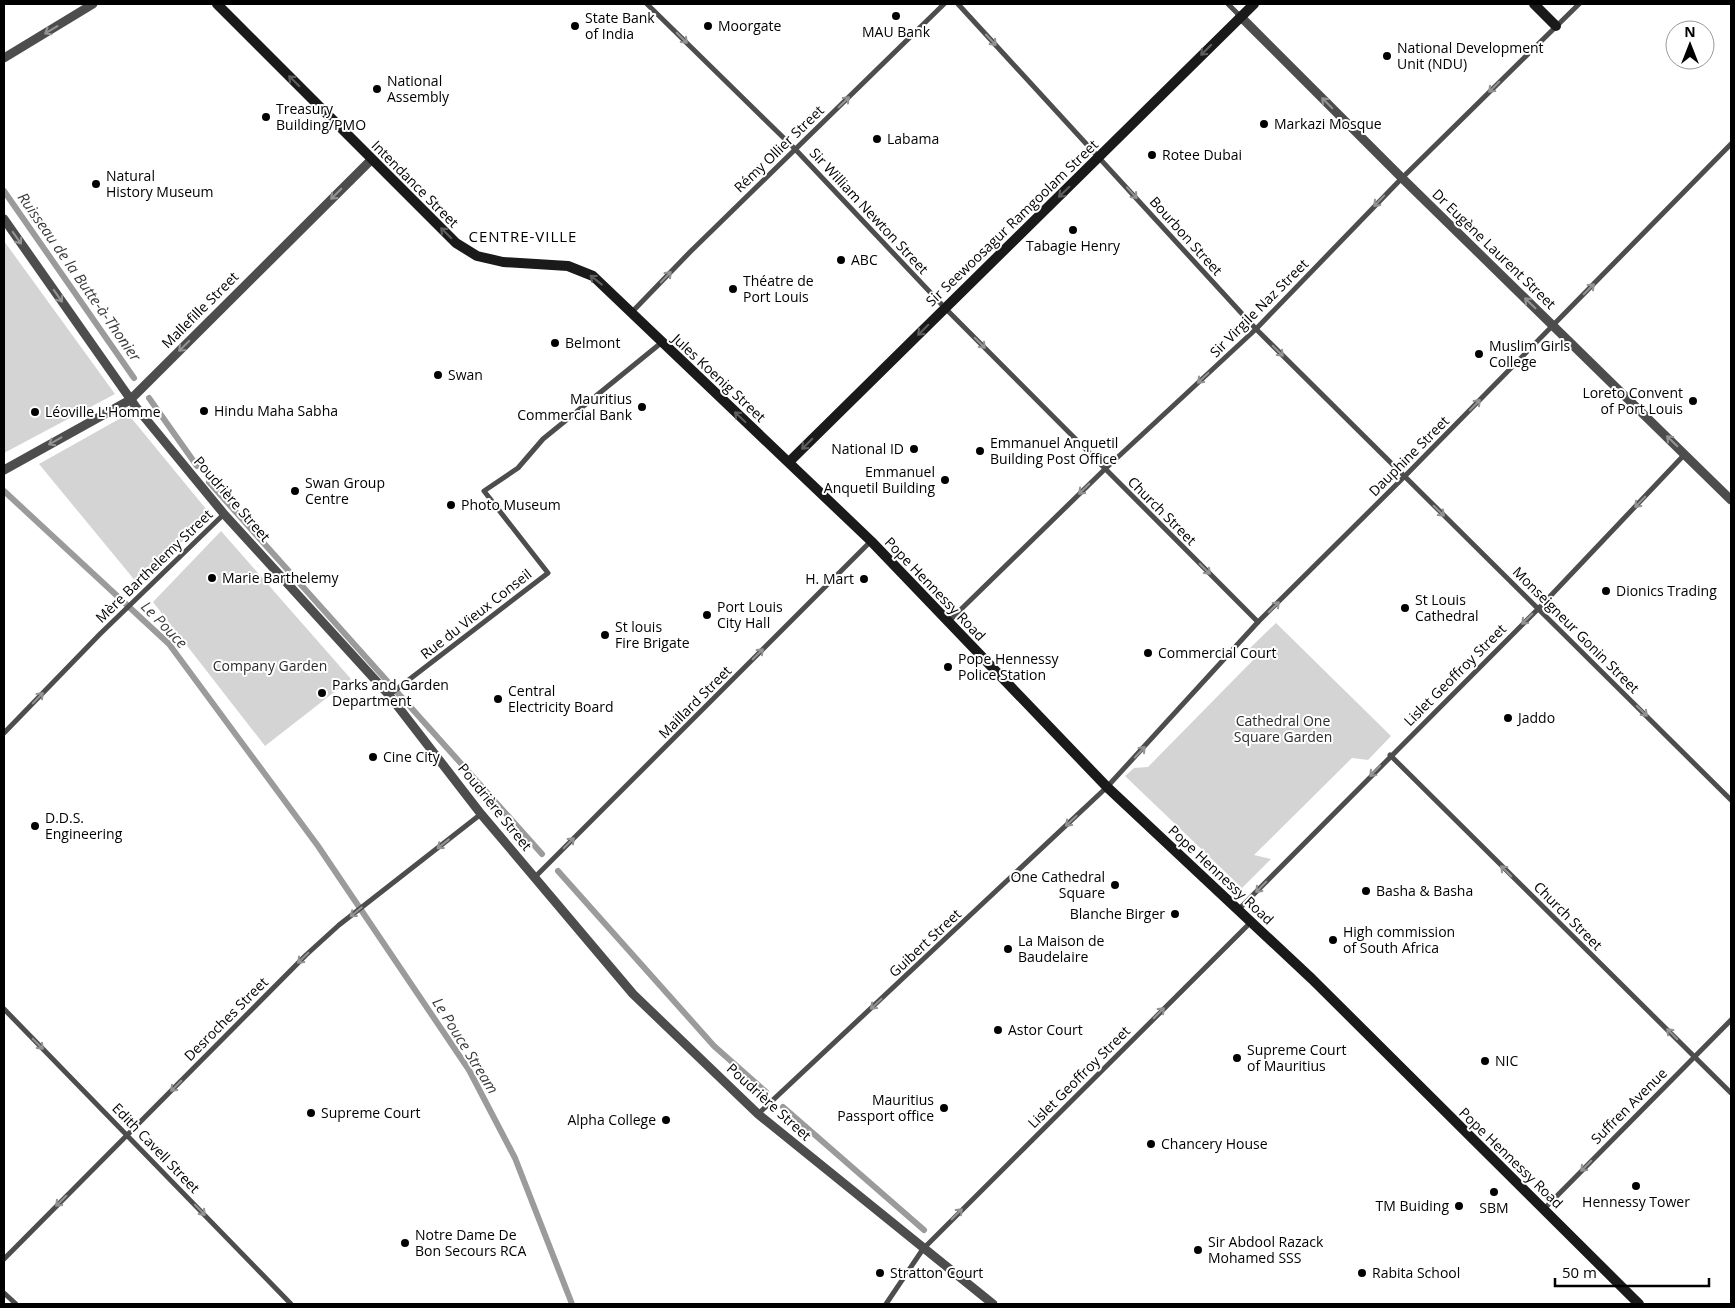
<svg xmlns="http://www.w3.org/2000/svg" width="1735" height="1308" viewBox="0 0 1735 1308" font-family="'Open Sans',sans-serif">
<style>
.green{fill:#d4d4d4}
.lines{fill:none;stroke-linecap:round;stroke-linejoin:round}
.stream{stroke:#9b9b9b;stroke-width:6}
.minor{stroke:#4d4d4d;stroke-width:5}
.tertiary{stroke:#4d4d4d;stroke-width:9}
.secondary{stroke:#1a1a1a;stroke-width:10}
.oneway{stroke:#949494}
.oneway2{stroke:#5f5f5f}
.poi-dot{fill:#000;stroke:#fff;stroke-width:2}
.labels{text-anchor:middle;stroke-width:4;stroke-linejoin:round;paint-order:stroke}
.poi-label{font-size:14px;fill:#000;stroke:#fff;text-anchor:start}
.street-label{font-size:14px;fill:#000;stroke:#fff}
.park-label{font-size:14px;fill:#2b2b2b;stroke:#fff}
.neighbourhood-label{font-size:15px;letter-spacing:1px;fill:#000;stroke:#fff}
.water-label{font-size:15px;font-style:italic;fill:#3c3c3c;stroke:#fff}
</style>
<rect width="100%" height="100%" fill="#fff"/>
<!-- green -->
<g class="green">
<path d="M4,241L115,394L4,453Z"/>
<path d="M128,414L211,515L137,583L39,464Z"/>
<path d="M221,531L351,679L265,746L153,602Z"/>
<path d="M1276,623L1391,736L1368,760L1352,758L1254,855L1271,859L1242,888L1125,776L1134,768L1148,767L1263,650H1248Z"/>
</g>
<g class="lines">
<!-- stream -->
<g class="stream">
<path d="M4,191L134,378"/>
<path d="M149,398L197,466"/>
<path d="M209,482L542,854"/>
<path d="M4,491L169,644L318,846L469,1070L515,1158L572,1304"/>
<path d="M558,871L714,1046L766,1092"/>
<path d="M783,1107L924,1230"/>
</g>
<!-- minor -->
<g class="minor">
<path d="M647,4L795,149L945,308L1258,622"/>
<path d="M958,4L1256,329L1731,800"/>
<path d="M1228,4L1240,16"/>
<path d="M632,312L690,252L944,4"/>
<path d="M948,622L1105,469L1256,329L1402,178L1579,4"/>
<path d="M389,695L548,573L484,491L518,468L543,439L661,343"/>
<path d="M4,733L100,634L224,514"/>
<path d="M1390,755L1731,1093"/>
<path d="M535,877L871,541"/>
<path d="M1239,909L1539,608L1685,454"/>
<path d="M4,1009L291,1304"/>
<path d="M758,1114L1107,787L1258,622L1404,477L1731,144"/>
<path d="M1544,1209L1731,1020"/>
<path d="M4,1259L306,955L339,925L481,814"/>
<path d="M4,1293L16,1304"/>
<path d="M886,1304L923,1249L1251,922"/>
</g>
<!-- tertiary -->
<g class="tertiary">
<path d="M1240,16L1402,178L1731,500"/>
<path d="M4,58L93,4"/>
<path d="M4,219L136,407L224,514L389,695L481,814L633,994L758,1114L993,1304"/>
<path d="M4,470L130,400L371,160"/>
</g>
<!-- secondary -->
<g class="secondary">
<path d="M217,4L456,243L477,256L503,262L568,266L593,276L871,541L1107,787L1312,979L1639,1304"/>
<path d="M1534,4L1556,26"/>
<path d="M789,462L1254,4"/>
</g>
</g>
<!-- one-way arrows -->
<defs><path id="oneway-shaft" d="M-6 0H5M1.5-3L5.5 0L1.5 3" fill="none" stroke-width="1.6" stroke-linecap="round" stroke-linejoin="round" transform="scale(1.25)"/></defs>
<g class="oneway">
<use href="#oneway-shaft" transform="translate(51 30) rotate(149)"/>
<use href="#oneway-shaft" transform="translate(682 38) rotate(45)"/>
<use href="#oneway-shaft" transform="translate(991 40) rotate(47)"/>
<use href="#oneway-shaft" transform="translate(1494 87) rotate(135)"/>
<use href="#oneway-shaft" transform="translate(844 102) rotate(-44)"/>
<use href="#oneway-shaft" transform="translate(1327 103) rotate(-135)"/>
<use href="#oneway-shaft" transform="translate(1132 193) rotate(48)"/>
<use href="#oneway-shaft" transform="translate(336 194) rotate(135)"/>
<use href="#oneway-shaft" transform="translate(1379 201) rotate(134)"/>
<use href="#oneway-shaft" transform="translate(17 238) rotate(55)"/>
<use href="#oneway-shaft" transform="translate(666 277) rotate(-46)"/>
<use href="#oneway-shaft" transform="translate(1589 289) rotate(-45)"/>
<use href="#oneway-shaft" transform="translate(58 296) rotate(55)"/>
<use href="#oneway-shaft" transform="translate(1530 303) rotate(-136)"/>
<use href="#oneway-shaft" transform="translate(980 343) rotate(45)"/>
<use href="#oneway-shaft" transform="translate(184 346) rotate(135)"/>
<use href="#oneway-shaft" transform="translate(1278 351) rotate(45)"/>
<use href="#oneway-shaft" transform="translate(1203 378) rotate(137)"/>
<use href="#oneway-shaft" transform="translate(1475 405) rotate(-46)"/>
<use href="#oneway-shaft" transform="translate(55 441) rotate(151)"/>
<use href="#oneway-shaft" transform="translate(1672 441) rotate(-136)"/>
<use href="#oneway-shaft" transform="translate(1084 489) rotate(136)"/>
<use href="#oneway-shaft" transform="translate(1640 502) rotate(134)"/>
<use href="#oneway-shaft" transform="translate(1439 511) rotate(44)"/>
<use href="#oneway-shaft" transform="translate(1205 569) rotate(45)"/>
<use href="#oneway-shaft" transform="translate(1274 607) rotate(-45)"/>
<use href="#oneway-shaft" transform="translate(1527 619) rotate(135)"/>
<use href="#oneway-shaft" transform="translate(758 654) rotate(-45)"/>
<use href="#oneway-shaft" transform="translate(38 698) rotate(-46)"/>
<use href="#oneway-shaft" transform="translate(1642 711) rotate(45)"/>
<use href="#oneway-shaft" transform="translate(1140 752) rotate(-47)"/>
<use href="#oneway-shaft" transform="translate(1375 771) rotate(134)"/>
<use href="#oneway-shaft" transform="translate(1071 821) rotate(137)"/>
<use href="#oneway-shaft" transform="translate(569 843) rotate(-45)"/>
<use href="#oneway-shaft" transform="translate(443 844) rotate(142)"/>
<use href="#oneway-shaft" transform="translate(1506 871) rotate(-135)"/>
<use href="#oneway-shaft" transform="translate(1261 887) rotate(134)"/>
<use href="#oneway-shaft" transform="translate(356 912) rotate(141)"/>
<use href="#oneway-shaft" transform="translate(303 958) rotate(136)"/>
<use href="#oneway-shaft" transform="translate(876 1004) rotate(137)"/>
<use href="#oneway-shaft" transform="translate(1159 1013) rotate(-45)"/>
<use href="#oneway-shaft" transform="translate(1672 1034) rotate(-135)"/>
<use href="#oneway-shaft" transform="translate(38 1044) rotate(45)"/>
<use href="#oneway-shaft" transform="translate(176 1086) rotate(135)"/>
<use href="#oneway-shaft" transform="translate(1586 1166) rotate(135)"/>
<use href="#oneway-shaft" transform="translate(61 1201) rotate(135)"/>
<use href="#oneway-shaft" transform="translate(200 1210) rotate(46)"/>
<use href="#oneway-shaft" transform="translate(957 1214) rotate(-45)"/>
</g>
<g class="oneway2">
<use href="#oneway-shaft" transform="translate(1206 50) rotate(135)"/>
<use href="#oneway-shaft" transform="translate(294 81) rotate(-135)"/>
<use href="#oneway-shaft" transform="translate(1064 192) rotate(136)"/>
<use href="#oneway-shaft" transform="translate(446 233) rotate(-135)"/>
<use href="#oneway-shaft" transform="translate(596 280) rotate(-142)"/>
<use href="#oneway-shaft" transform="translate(923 330) rotate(135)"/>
<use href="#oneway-shaft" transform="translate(740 417) rotate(-137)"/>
<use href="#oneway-shaft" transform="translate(807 444) rotate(135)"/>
</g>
<!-- markers -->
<g class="poi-dot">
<circle cx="896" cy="16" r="5"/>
<circle cx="575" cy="26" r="5"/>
<circle cx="708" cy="26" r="5"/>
<circle cx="1387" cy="56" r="5"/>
<circle cx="377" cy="89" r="5"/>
<circle cx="266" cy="117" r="5"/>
<circle cx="1264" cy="124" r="5"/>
<circle cx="877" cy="139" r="5"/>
<circle cx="1152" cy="155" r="5"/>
<circle cx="96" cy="184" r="5"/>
<circle cx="1073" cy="230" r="5"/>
<circle cx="841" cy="260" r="5"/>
<circle cx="733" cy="289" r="5"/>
<circle cx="555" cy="343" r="5"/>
<circle cx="1479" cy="354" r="5"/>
<circle cx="438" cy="375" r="5"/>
<circle cx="1693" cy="401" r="5"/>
<circle cx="642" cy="407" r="5"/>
<circle cx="204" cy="411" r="5"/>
<circle cx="35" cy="412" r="5"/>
<circle cx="914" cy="449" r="5"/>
<circle cx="980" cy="451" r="5"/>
<circle cx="945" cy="480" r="5"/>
<circle cx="295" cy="491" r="5"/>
<circle cx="451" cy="505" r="5"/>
<circle cx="212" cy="578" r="5"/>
<circle cx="864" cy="579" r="5"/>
<circle cx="1606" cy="591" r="5"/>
<circle cx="1405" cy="608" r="5"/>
<circle cx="707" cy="615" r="5"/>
<circle cx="605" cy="635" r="5"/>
<circle cx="1148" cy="653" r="5"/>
<circle cx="948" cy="667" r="5"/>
<circle cx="322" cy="693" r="5"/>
<circle cx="498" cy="699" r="5"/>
<circle cx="1508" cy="718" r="5"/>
<circle cx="373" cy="757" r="5"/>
<circle cx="35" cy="826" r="5"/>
<circle cx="1115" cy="885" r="5"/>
<circle cx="1366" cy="891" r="5"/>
<circle cx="1175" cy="914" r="5"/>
<circle cx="1333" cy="940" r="5"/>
<circle cx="1008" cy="949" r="5"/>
<circle cx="998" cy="1030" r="5"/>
<circle cx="1237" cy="1058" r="5"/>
<circle cx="1485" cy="1061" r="5"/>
<circle cx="944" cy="1108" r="5"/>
<circle cx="311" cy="1113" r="5"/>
<circle cx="666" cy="1120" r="5"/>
<circle cx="1151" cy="1144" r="5"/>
<circle cx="1636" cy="1186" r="5"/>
<circle cx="1494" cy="1192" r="5"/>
<circle cx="1459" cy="1206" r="5"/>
<circle cx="405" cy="1243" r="5"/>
<circle cx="1198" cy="1250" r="5"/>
<circle cx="880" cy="1273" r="5"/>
<circle cx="1362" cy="1273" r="5"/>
</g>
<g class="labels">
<!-- poi labels -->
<g class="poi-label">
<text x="585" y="23">State Bank<tspan x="585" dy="16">of India</tspan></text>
<text x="718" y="31">Moorgate</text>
<text x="896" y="37" text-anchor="middle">MAU Bank</text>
<text x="1397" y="53">National Development<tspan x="1397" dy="16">Unit (NDU)</tspan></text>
<text x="387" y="86">National<tspan x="387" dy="16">Assembly</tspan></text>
<text x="276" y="114">Treasury<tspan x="276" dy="16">Building/PMO</tspan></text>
<text x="1274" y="129">Markazi Mosque</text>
<text x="887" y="144">Labama</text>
<text x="1162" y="160">Rotee Dubai</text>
<text x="106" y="181">Natural<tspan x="106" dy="16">History Museum</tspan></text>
<text x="1073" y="251" text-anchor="middle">Tabagie Henry</text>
<text x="851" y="265">ABC</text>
<text x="743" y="286">Théatre de<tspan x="743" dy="16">Port Louis</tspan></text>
<text x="565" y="348">Belmont</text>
<text x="1489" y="351">Muslim Girls<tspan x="1489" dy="16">College</tspan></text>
<text x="448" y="380">Swan</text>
<text x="1683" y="398" text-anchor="end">Loreto Convent<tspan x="1683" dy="16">of Port Louis</tspan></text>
<text x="632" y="404" text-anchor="end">Mauritius<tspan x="632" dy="16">Commercial Bank</tspan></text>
<text x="214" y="416">Hindu Maha Sabha</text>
<text x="45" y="417">Léoville L'Homme</text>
<text x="990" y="448">Emmanuel Anquetil<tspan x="990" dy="16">Building Post Office</tspan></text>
<text x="904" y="454" text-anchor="end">National ID</text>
<text x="935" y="477" text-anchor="end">Emmanuel<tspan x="935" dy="16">Anquetil Building</tspan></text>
<text x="305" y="488">Swan Group<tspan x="305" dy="16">Centre</tspan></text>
<text x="461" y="510">Photo Museum</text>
<text x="222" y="583">Marie Barthelemy</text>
<text x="854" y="584" text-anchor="end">H. Mart</text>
<text x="1616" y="596">Dionics Trading</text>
<text x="1415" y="605">St Louis<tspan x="1415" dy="16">Cathedral</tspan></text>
<text x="717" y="612">Port Louis<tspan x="717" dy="16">City Hall</tspan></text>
<text x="615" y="632">St louis<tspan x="615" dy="16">Fire Brigate</tspan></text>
<text x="1158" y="658">Commercial Court</text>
<text x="958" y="664">Pope Hennessy<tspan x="958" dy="16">Police Station</tspan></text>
<text x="332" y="690">Parks and Garden<tspan x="332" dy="16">Department</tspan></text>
<text x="508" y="696">Central<tspan x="508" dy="16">Electricity Board</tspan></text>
<text x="1518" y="723">Jaddo</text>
<text x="383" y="762">Cine City</text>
<text x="45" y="823">D.D.S.<tspan x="45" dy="16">Engineering</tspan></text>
<text x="1105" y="882" text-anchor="end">One Cathedral<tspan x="1105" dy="16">Square</tspan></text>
<text x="1376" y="896">Basha &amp; Basha</text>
<text x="1165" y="919" text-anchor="end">Blanche Birger</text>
<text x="1343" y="937">High commission<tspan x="1343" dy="16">of South Africa</tspan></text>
<text x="1018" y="946">La Maison de<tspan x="1018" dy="16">Baudelaire</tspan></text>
<text x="1008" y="1035">Astor Court</text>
<text x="1247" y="1055">Supreme Court<tspan x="1247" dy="16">of Mauritius</tspan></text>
<text x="1495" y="1066">NIC</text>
<text x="934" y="1105" text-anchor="end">Mauritius<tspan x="934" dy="16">Passport office</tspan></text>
<text x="321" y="1118">Supreme Court</text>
<text x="656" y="1125" text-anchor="end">Alpha College</text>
<text x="1161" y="1149">Chancery House</text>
<text x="1636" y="1207" text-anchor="middle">Hennessy Tower</text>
<text x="1449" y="1211" text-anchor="end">TM Buiding</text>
<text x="1494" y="1213" text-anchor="middle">SBM</text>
<text x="415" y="1240">Notre Dame De<tspan x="415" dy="16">Bon Secours RCA</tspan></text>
<text x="1208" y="1247">Sir Abdool Razack<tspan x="1208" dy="16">Mohamed SSS</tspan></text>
<text x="890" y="1278">Stratton Court</text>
<text x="1372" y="1278">Rabita School</text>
</g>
<!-- street labels -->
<g class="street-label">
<text transform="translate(779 149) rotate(-44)" y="5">Rémy Ollier Street</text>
<text transform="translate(415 184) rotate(45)" y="5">Intendance Street</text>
<text transform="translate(869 211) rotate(47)" y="5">Sir William Newton Street</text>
<text transform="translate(1012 223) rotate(-44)" y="5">Sir Seewoosagur Ramgoolam Street</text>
<text transform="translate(1186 236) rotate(48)" y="5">Bourbon Street</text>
<text transform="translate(1494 249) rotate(44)" y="5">Dr Eugène Laurent Street</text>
<text transform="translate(1259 308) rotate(-45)" y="5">Sir Virgile Naz Street</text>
<text transform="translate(200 310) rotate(-45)" y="5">Mallefille Street</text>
<text transform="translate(719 378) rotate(43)" y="5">Jules Koenig Street</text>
<text transform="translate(1409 456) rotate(-45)" y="5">Dauphine Street</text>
<text transform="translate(232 499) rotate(49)" y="5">Poudrière Street</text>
<text transform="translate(1162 511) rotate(45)" y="5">Church Street</text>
<text transform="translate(154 566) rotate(-44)" y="5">Mère Barthelemy Street</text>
<text transform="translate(935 589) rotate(46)" y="5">Pope Hennessy Road</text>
<text transform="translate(476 614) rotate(-38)" y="5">Rue du Vieux Conseil</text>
<text transform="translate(1576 630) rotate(45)" y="5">Monseigneur Gonin Street</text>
<text transform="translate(1455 675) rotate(-45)" y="5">Lislet Geoffroy Street</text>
<text transform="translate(695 702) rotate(-45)" y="5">Maillard Street</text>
<text transform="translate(495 807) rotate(51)" y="5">Poudrière Street</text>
<text transform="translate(1221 875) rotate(43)" y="5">Pope Hennessy Road</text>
<text transform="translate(1568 916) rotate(45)" y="5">Church Street</text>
<text transform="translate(925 943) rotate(-43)" y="5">Guibert Street</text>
<text transform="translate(226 1019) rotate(-45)" y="5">Desroches Street</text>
<text transform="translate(1079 1077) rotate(-45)" y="5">Lislet Geoffroy Street</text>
<text transform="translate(769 1102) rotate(42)" y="5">Poudrière Street</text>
<text transform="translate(1629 1106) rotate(-45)" y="5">Suffren Avenue</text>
<text transform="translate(156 1148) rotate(46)" y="5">Edith Cavell Street</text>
<text transform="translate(1511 1158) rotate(44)" y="5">Pope Hennessy Road</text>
</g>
<!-- park labels -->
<g class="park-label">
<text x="270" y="671">Company Garden</text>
<text x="1283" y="726">Cathedral One<tspan x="1283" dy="16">Square Garden</tspan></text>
</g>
<!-- neighbourhood labels -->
<g class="neighbourhood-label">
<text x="523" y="242">CENTRE-VILLE</text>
</g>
<!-- water labels -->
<g class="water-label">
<text transform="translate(79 277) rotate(55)" y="5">Ruisseau de la Butte-à-Thonier</text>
<text transform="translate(164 625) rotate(46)" y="5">Le Pouce</text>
<text transform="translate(465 1046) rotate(58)" y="5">Le Pouce Stream</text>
</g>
</g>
<!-- border -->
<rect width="1735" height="1308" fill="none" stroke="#000000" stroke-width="10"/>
<!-- north arrow -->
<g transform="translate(1690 45)"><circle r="24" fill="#ffffff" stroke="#999999"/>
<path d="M0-4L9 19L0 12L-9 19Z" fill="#000000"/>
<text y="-8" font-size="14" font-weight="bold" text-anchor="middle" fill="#000000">N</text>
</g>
<!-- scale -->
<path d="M1555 1278v8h154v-8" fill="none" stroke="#000000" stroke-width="2.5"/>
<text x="1562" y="1278" font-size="15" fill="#000000" stroke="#ffffff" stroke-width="4" paint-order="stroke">50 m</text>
</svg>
